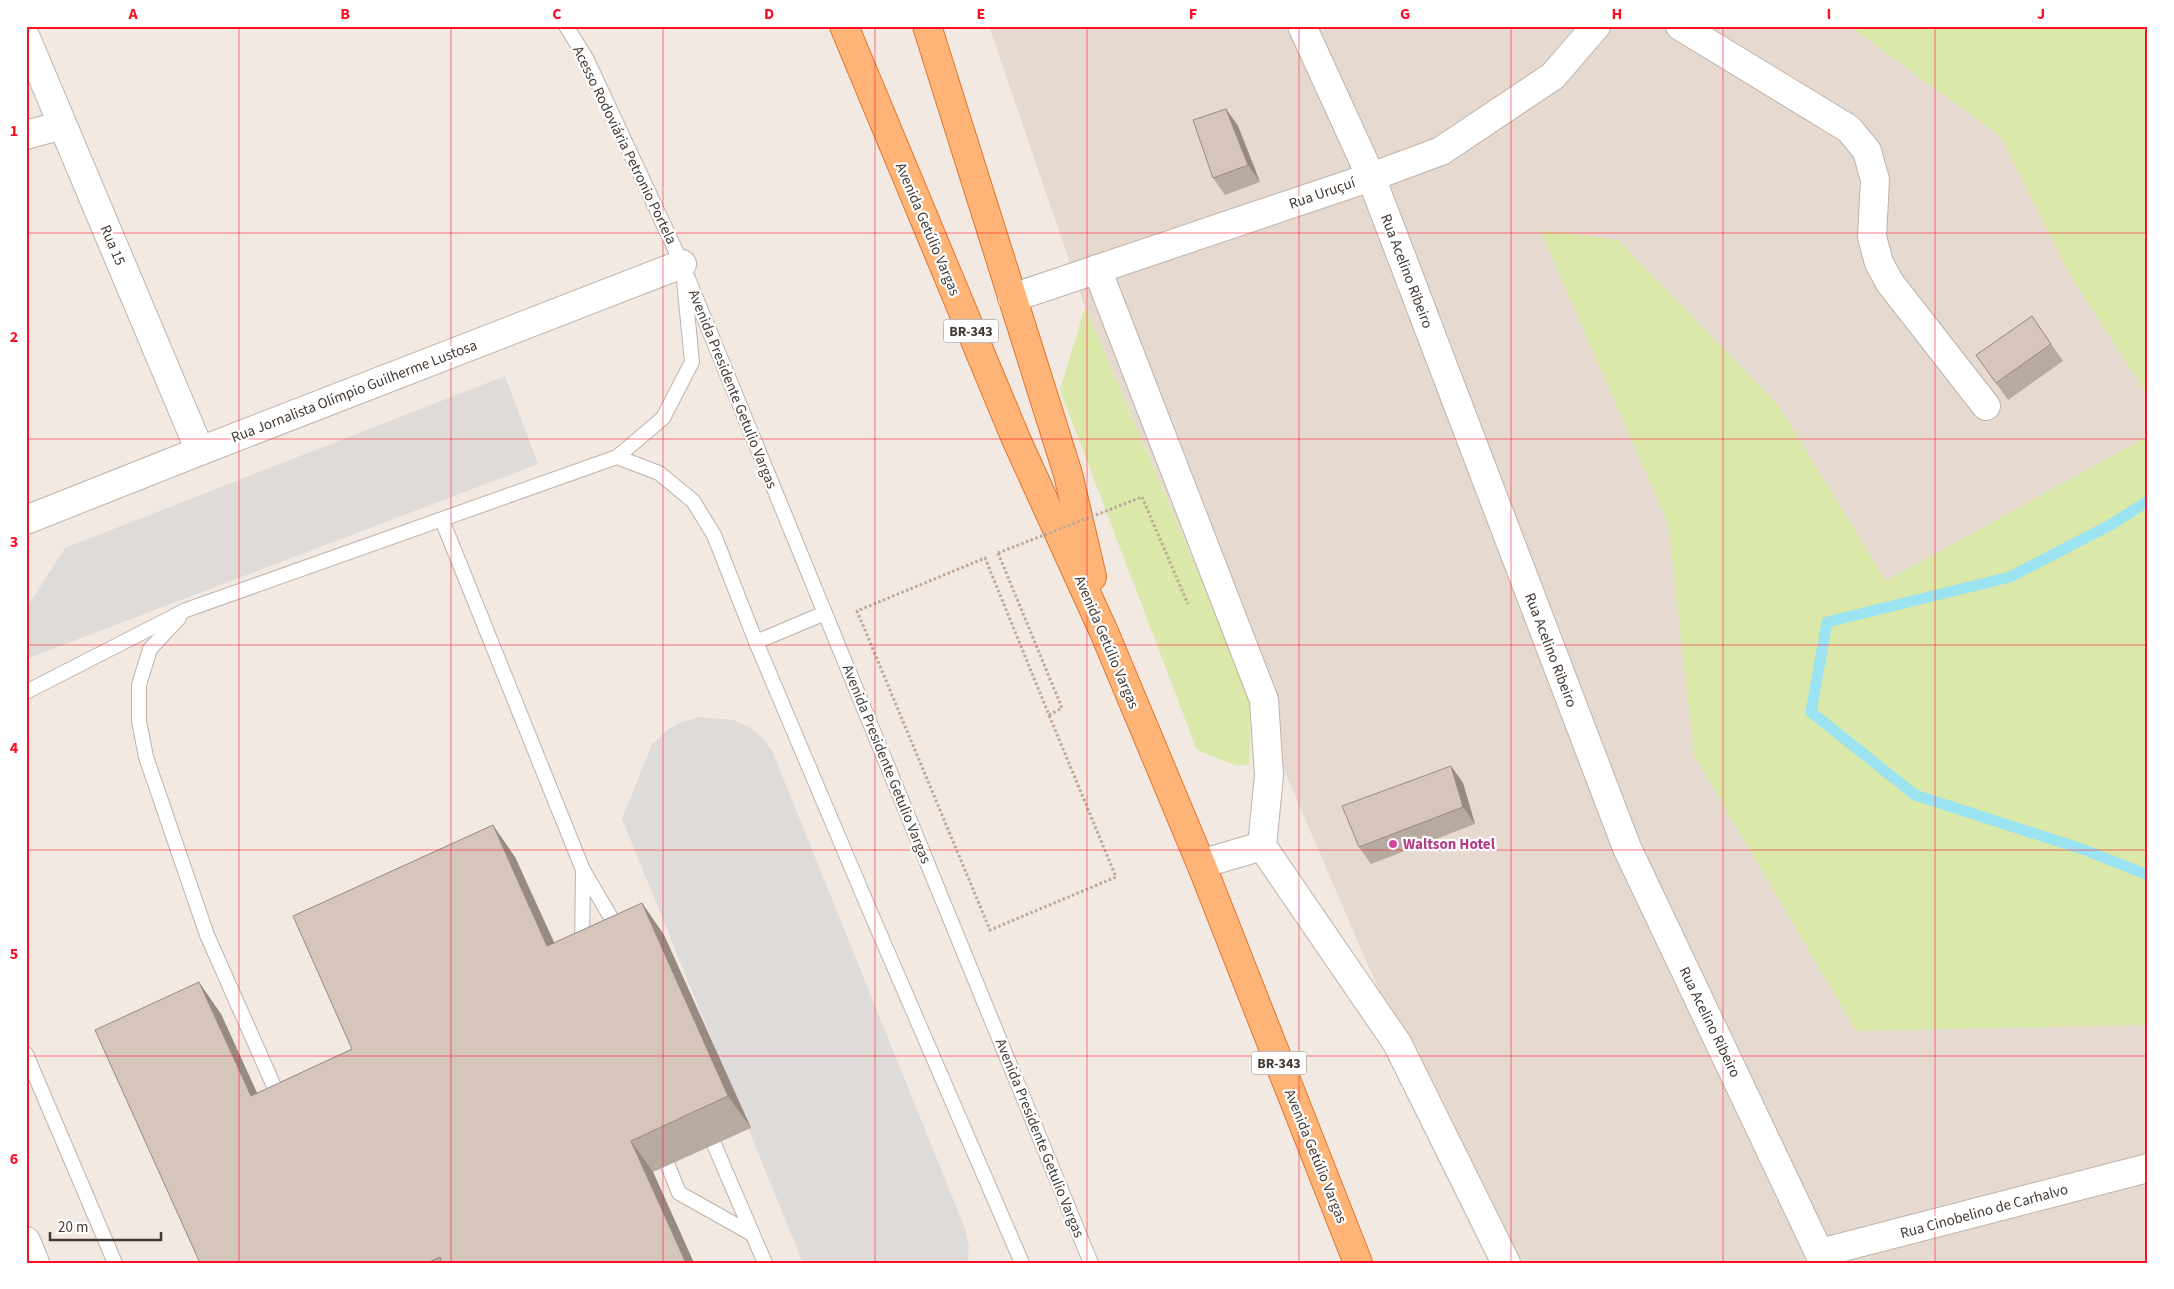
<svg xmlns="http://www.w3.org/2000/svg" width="2174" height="1289" viewBox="0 0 2174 1289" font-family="'Source Sans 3',sans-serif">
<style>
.residential{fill:#e6dad0}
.green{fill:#dae8aa}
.parking{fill:#dfdbd8}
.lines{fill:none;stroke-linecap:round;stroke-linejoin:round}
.stream{stroke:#9ce3f1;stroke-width:11}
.service-casing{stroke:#c0b2a8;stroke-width:16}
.minor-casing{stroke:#c0b2a8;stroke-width:30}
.trunk-casing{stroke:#e0742e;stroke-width:30}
.path{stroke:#bfa796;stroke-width:3;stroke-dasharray:2.5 2.5;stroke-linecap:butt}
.service{stroke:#fff;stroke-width:14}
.minor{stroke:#fff;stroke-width:28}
.trunk{stroke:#ffb477;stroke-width:28}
.path-bridge{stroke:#bfa796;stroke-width:3;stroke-dasharray:2.5 2.5;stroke-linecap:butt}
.wall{fill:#b8a9a1}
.shaded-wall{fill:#968a83}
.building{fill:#d6c5bb;stroke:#968a83}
.grid{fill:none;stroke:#ff0d22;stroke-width:1;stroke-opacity:0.55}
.hotel-dot{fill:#d1479c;stroke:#fff;stroke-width:2}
.labels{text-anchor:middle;stroke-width:4.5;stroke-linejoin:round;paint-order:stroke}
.shield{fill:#fff;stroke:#7b7470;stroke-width:1}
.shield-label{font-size:14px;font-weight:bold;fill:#433933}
.street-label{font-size:15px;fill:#433933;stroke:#fff}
.hotel-label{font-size:15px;font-weight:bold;fill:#b23c85;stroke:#fff;text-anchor:start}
.neatline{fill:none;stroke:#ff0d22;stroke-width:2}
.grid-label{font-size:16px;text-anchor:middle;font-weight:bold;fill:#ff0d22}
</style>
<rect width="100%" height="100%" fill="#f2e9e2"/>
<!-- residential -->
<path class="residential" d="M989,26H2148V1263H1496L1085,307Z"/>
<!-- green -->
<g class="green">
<path d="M1849,26H2148V396L2071,277L2000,136Z"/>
<path d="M1540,230L1618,240L1778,405L1886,581L2148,436V1025L1856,1031L1694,755L1668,524Z"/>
<path d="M1085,307L1252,697L1249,764L1237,766L1197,750L1060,390Z"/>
</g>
<!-- parking -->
<g class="parking">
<path d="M505,376L538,464L26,659V609L65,548Z"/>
<path d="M699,717L733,720L749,727L764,739L773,753L966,1231L969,1247L967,1263H803L622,819L652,744L667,730L682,722Z"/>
</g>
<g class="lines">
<!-- stream -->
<path class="stream" d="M2148,501L2112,524L2010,577L1827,622L1811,712L1915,795L2082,849L2148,875"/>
<!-- service casing -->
<g class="service-casing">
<g id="service">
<path d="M566,26L586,58L682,264L1091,1263"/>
<path d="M617,457L659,473L693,501L714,535L756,642L869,909L1022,1263"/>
<path d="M442,520L583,870L620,933"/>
<path d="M179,618L150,649L139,685V721L146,757L207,935L281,1102"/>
<path d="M756,642L825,613"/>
<path d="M26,692L186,610L617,457L663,418L692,362L684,281"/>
<path d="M582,948L583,870"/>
<path d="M26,1054L115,1263"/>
<path d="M707,1128L765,1263"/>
<path d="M661,1148L679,1193L752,1234"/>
</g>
</g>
<!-- minor casing -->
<g class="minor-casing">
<g id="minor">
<path d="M1302,26L1371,177L1627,848L1824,1263"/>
<path d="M1680,26L1849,129L1867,151L1875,180L1872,237L1879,263L1890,283L1986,406"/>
<path d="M26,38L200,451"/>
<path d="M26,135L62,125"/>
<path d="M1097,269L1264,700L1269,775L1262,846L1397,1043L1506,1263"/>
<path d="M1012,298L1371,177L1441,151L1553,76L1596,26"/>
<path d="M26,520L200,451L682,264"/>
<path d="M1201,864L1262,846"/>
<path d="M26,1241L35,1263"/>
<path d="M1820,1253L2148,1168"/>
</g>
</g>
<!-- trunk casing -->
<g class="trunk-casing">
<g id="trunk">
<path d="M844,26L1016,439L1104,632L1201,864L1358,1263"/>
<path d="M927,26L1068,474L1092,577"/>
</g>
</g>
<!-- path -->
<g class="path">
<path d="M1142,497L1188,604"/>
<path d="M998,553L1062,708L1049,715L985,558L857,611L990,930L1116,877L1049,715"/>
</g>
<!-- service -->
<use href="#service" class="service"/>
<!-- minor -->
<use href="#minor" class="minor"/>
<!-- trunk -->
<use href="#trunk" class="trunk"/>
<!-- path-bridge -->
<path class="path-bridge" d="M998,553L1142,497"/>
</g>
<!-- wall -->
<g class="wall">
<path d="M1226,109L1238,126L1260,182L1225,195L1213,178Z"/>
<path d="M2032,316L2063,361L2008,400L1976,355Z"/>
<path d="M1451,766L1463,783L1475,824L1371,864L1359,847Z"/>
<path d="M515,857L554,943L642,903L664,935L751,1128L653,1172L694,1263H200L221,1014L257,1093L352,1049Z"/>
</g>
<!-- shaded-wall -->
<g class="shaded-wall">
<path d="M1226,109L1238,126L1260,182L1248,165Z"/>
<path d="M1451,766L1463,783L1475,824L1463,807Z"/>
<path d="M493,825L515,857L570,977L547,946Z"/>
<path d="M642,903L664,935L751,1128L728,1096Z"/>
<path d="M199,982L221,1014L273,1128L251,1096Z"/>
<path d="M631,1141L653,1172L694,1263H686Z"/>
</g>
<!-- building -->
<g class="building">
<path d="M1226,109L1248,165L1213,178L1193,120Z"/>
<path d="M2032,316L2051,344L1996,383L1976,355Z"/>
<path d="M1451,766L1463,807L1359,847L1342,806Z"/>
<path d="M493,825L547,946L642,903L728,1096L631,1141L686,1263H442L440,1257L427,1263H200L95,1030L199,982L251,1096L352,1049L293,916Z"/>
</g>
<!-- grid -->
<path class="grid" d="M239,26V1263M451,26V1263M663,26V1263M875,26V1263M1087,26V1263M1299,26V1263M1511,26V1263M1723,26V1263M1935,26V1263M26,233H2148M26,439H2148M26,645H2148M26,850H2148M26,1056H2148"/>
<!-- markers -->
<circle class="hotel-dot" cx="1393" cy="844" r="5"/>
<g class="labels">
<!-- shield labels -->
<g class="shield">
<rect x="943.5" y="319.5" width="55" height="23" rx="4"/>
<rect x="1251.5" y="1051.5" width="55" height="23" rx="4"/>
</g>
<g class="shield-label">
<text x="971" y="336">BR-343</text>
<text x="1279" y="1068">BR-343</text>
</g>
<!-- street labels -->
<g class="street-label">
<text transform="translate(625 145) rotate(64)" y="5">Acesso Rodoviária Petronio Portela</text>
<text transform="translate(1322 193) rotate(-19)" y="5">Rua Uruçuí</text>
<text transform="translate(928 229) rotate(67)" y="5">Avenida Getúlio Vargas</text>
<text transform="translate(113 245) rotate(67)" y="5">Rua 15</text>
<text transform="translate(1407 271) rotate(69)" y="5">Rua Acelino Ribeiro</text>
<text transform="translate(733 389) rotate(68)" y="5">Avenida Presidente Getulio Vargas</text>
<text transform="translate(354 391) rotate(-21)" y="5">Rua Jornalista Olímpio Guilherme Lustosa</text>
<text transform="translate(1107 642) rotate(67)" y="5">Avenida Getúlio Vargas</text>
<text transform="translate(1551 650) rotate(69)" y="5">Rua Acelino Ribeiro</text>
<text transform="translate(887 764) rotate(68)" y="5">Avenida Presidente Getulio Vargas</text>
<text transform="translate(1710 1022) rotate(64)" y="5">Rua Acelino Ribeiro</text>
<text transform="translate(1040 1138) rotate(68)" y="5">Avenida Presidente Getulio Vargas</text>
<text transform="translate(1316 1156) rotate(68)" y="5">Avenida Getúlio Vargas</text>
<text transform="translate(1984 1211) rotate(-15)" y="5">Rua Cinobelino de Carhalvo</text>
</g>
<!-- hotel labels -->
<g class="hotel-label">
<text x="1403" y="849">Waltson Hotel</text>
</g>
</g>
<!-- border -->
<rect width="2174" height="1289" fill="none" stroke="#ffffff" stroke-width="55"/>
<!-- scale -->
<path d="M50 1232v8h111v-8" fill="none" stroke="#433933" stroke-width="2.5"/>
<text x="58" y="1232" font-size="15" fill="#433933" stroke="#ffffff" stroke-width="4" paint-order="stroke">20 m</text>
<rect x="28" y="28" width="2118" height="1234" class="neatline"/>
<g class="grid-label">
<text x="133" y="19">A</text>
<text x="345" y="19">B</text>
<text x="557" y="19">C</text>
<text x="769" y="19">D</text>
<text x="981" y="19">E</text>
<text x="1193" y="19">F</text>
<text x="1405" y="19">G</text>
<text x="1617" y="19">H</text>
<text x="1829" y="19">I</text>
<text x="2041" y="19">J</text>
<text x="14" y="136">1</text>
<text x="14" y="342">2</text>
<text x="14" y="547">3</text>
<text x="14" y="753">4</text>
<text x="14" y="959">5</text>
<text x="14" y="1164">6</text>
</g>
</svg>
